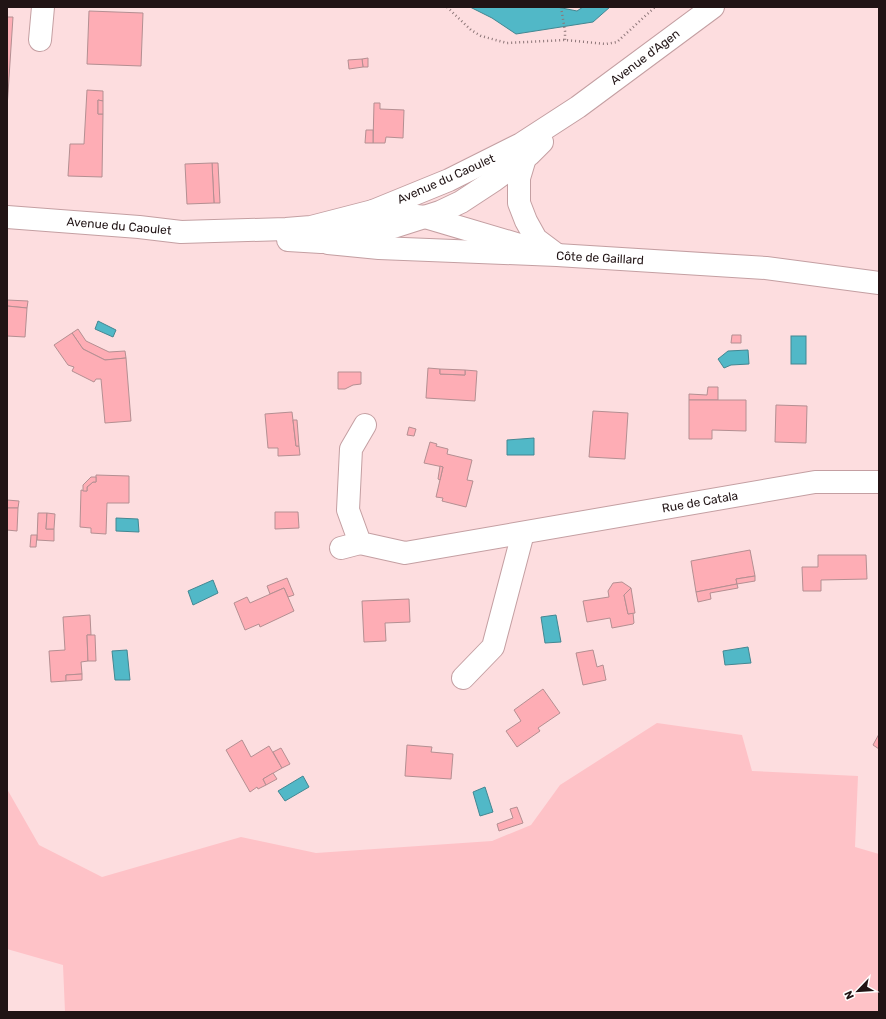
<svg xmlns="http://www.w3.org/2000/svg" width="886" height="1019" viewBox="0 0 886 1019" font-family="Rubik,sans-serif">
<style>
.green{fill:#fec2c7}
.water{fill:#51b8c7;stroke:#438792}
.building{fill:#feadb5;stroke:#b48f92}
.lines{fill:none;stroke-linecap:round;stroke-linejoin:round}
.minor-casing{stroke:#c49fa2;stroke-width:24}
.major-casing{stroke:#c49fa2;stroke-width:24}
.path{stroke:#8d7678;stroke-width:2.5;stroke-dasharray:1 3;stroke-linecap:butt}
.minor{stroke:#fff;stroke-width:22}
.major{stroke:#fff;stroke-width:22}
.labels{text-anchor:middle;stroke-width:3;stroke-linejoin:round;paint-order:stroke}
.street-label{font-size:12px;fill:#211415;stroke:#fff}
</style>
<rect width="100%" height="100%" fill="#fddddf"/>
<!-- green -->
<path class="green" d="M657,723L742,735L752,771L858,776L855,847L879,854V1012H65L63,965L7,949V789L39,845L102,877L241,837L316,853L492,841L531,825L560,785Z"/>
<!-- water -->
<g class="water">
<path d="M470,7H557L577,11L583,7H610L593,22L516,34L492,18Z"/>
<path d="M98,321L116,330L113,337L95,329Z"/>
<rect x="791" y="336" width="15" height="28"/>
<path d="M748,350L749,364L731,365L724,368L718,359L728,351Z"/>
<path d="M534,438V455H507V440Z"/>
<path d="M116,518L138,519L139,532L116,531Z"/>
<path d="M213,580L218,593L193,605L188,591Z"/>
<path d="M556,615L561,642L545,643L541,617Z"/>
<path d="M748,647L751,663L725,665L723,651Z"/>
<path d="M127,650L130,680H115L112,651Z"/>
<path d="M303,776L309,787L285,801L278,791Z"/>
<path d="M485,787L493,812L480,816L473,792Z"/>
</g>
<!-- building -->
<g class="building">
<path d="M89,11L143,13L141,66L87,64Z"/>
<path d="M7,17H13L7,108Z"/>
<path d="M368,58V67H363L362,59Z"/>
<path d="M362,59L363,67L349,69L348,60Z"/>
<path d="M87,90L103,91V101L98,100V114H103L102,177L68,176L70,144H84Z"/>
<path d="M98,100L103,101V114H98Z"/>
<path d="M374,103H380V109L404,110L403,138L386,137L385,143H373Z"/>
<path d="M366,130H373V143H365Z"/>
<path d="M212,163H218L220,203H214Z"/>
<path d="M212,163L214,203L187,204L185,164Z"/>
<path d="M7,300L28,301L27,308L7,306Z"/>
<path d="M7,306L27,308L25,337L7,336Z"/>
<path d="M78,329L86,341L109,352L125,351L126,358L105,360L83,349L72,333Z"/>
<path d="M72,333L83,349L105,360L126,358L131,421L105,423L101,379H96L94,382L72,371L74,367L68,365L54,345Z"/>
<path d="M732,335H741V343H731Z"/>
<path d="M428,368L440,369V374L465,375V370L477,371L475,401L426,398Z"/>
<path d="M440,369L465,370V375L440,374Z"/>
<path d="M338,372H361V384L353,385L345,389H338Z"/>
<path d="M708,387H718V400H689V394L707,395Z"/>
<path d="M689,400H746V431L712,430V439H689Z"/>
<path d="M776,405L807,406L806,443L775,442Z"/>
<path d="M593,411L628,413L625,459L589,457Z"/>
<path d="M292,412L296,446H299L300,455L278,456V448H268L265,414Z"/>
<path d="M293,420H297L299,446H296Z"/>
<path d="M409,427L416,429L414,436L407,435Z"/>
<path d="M430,442L437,444L436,446L448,449L447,454L472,460L467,480L473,481L466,507L442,501L443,498L436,497L443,467L424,463Z"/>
<path d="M440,466L443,467L440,480L438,479Z"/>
<path d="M96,475L129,476V503H107L106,534L91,533V528L80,527L81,490L87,491V487L93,482H96Z"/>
<path d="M91,477H96V482H93L87,487V491H83V485Z"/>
<path d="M7,500L19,501L18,508H7Z"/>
<path d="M7,508H18L17,531L7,530Z"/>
<path d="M275,512H298L299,528L275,529Z"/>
<path d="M38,513H47L46,529H54V541L37,540Z"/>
<path d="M47,513L55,514L54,529H46Z"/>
<path d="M31,535H37L36,547H30Z"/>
<path d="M750,550L755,576L736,579L737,584L696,592L691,561Z"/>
<path d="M818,555H866L867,579L821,580V591H803L802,567H818Z"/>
<path d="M755,576V581L737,584L736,579Z"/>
<path d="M287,578L294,595L288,597L284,588L270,594L267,586Z"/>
<path d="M622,582L631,588L624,595L628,614L633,613L634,623L633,624L612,628L610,618L587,622L583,601L609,597L608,591L613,583Z"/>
<path d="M737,584L738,588L710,593L711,599L698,602L696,592Z"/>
<path d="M284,588L294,611L260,627L259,624L245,630L234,603L247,597L250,603Z"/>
<path d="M631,588L635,613L628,614L624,595Z"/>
<path d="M409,599L410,622L385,623L386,641L364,642L362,601Z"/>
<path d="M90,615L91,635H87L88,661L81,662L82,674L66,675V681L51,682L49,651L65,650L63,617Z"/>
<path d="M87,635H95L96,661H88Z"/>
<path d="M593,650L597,667L603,665L606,680L583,685L576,653Z"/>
<path d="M82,674V680L66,681V675Z"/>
<path d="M543,689L560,713L538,728L540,731L517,747L506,731L521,721L514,710Z"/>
<path d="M879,734V749L873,745Z"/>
<path d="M242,740L251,757L269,746L282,768L263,779L266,785L258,789L257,787L250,792L226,750Z"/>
<path d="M407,745L432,747L431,752L453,754L451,779L405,776Z"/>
<path d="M281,748L290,764L282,768L273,752Z"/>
<path d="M273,773L277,779L266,785L263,779Z"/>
<path d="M517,807L523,823L499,831L497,824L513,818L510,809Z"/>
</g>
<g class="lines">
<!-- minor casing -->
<g class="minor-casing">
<g id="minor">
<path d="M40,40L43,7"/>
<path d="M525,158L519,178V203L526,221L536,239L556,254"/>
<path d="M373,211L425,217L523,246"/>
<path d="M328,243L379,248L557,255L766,268L879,283"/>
<path d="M365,425L351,449L348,510L360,543L405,553L815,482H879"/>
<path d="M341,548L360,543"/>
<path d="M463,678L493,647L523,533"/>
</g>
</g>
<!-- major casing -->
<g class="major-casing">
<g id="major">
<path d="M7,217L139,227L181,232L286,229L311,227L373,211L449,180L521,144L578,107L713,7"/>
<path d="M288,240L321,242L390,228L440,212L461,202L493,181L530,154L542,142"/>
</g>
</g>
<!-- path -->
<g class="path">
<path d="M447,7L471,30L481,36L507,43L565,40L606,44L617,42L655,7"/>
<path d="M561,7L565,31V40"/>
</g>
<!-- minor -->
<use href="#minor" class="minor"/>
<!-- major -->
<use href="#major" class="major"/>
</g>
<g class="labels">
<!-- street labels -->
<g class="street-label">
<text transform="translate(645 57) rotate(-37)" y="4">Avenue d'Agen</text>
<text transform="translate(446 179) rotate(-24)" y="4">Avenue du Caoulet</text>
<text transform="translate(119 226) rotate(5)" y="4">Avenue du Caoulet</text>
<text transform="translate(600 258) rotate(3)" y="4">Côte de Gaillard</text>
<text transform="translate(700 502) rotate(-10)" y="4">Rue de Catala</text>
</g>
</g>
<!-- border -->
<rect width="886" height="1019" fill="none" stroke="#211415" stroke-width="16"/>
<!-- north arrow -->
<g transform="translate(858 991) rotate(245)" stroke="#ffffff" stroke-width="3" paint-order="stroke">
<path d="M0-3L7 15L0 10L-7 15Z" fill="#211415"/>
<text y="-6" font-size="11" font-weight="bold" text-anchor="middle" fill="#211415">N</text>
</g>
</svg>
